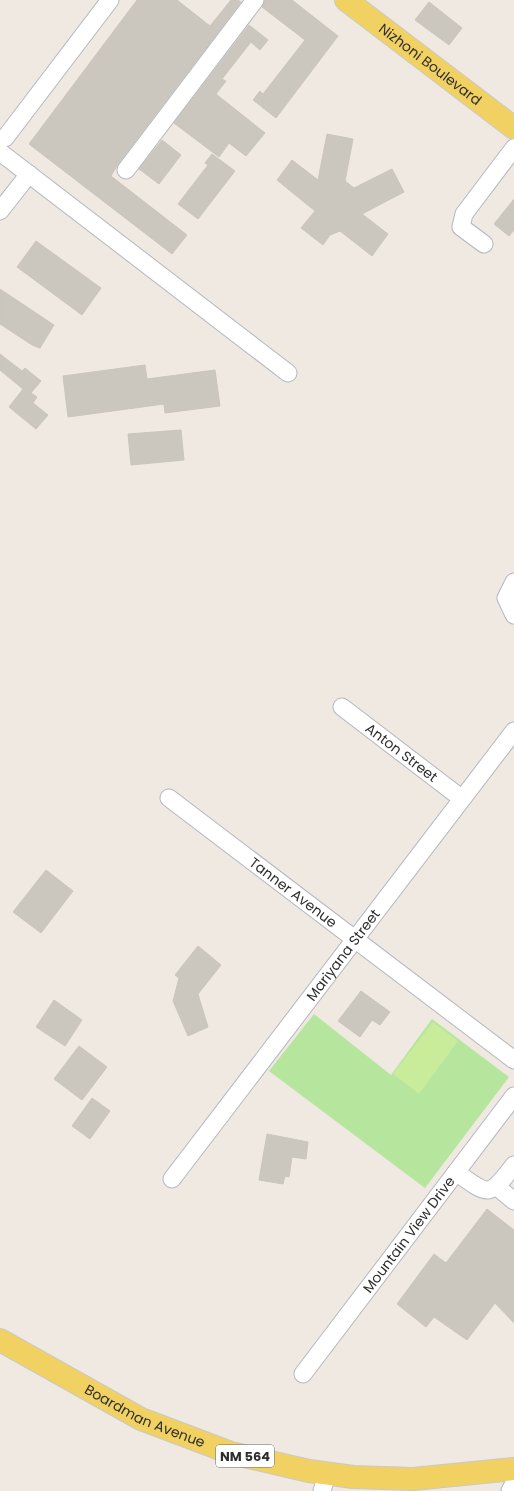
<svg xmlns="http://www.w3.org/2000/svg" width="514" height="1491" viewBox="0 0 514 1491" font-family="Poppins,sans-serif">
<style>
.green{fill:#b6e59e}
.pitch{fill:#c9ec9a}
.building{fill:#cbc7bf;stroke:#cbc5ba}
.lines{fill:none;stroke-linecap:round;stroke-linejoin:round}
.minor-casing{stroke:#b4b7c1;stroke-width:19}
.major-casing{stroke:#c9c9c9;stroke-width:24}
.minor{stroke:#fff;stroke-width:17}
.major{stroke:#f2d163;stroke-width:22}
.labels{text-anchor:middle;stroke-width:3;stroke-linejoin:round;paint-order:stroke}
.shield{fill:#fff;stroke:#6d6d6d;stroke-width:1}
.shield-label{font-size:13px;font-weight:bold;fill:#2e2e2e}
.street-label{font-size:14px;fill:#2e2e2e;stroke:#fff}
</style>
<rect width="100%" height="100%" fill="#efe9e1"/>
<!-- green -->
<path class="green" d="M314,1014L391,1075L432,1019L509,1077L425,1188L269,1071Z"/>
<!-- pitch -->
<path class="pitch" d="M433,1022L458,1041L419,1094L393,1074Z"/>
<!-- building -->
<g class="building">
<path d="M137,0H177L210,26L231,0H238L241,2L118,164L111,176L187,235L172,254L29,144Z"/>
<path d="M265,0H292L338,36L276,118L253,100L260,91L263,94L305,40L262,7Z"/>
<path d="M429,2L462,28L449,45L415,20Z"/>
<path d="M249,25L268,40L260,50L251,42L222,79L226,81L216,94L265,133L246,156L229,143L219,157L174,123Z"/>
<path d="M327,134L353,139L345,181L354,188L392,169L404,192L362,214L388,234L372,256L340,231L330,235L323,245L301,228L315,211L277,180L292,160L318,180Z"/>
<path d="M162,140L181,155L159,184L139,169Z"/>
<path d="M212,154L235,171L198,219L178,204L208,165L205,163Z"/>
<path d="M514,199V230L509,236L494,224Z"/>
<path d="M36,241L101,288L82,315L17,267Z"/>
<path d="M0,289L54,325L40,348L32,345L0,324Z"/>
<path d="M0,354L22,371L25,368L41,381L31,393L37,397L33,403L48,415L36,429L9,407L23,389L0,370Z"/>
<path d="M145,365L147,379L215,370L220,406L165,413L164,404L68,417L63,376Z"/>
<path d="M181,430L184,460L131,465L128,434Z"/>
<path d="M46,870L73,891L41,933L13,912Z"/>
<path d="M198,946L221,965L198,994L208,1027L188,1036L173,1001L179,978L175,975Z"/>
<path d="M361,991L390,1012L380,1025L372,1020L360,1037L338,1021Z"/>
<path d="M54,1000L82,1020L65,1046L36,1027Z"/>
<path d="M79,1046L107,1067L82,1100L54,1079Z"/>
<path d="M92,1098L110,1111L90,1139L72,1126Z"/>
<path d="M267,1134L308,1142L306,1159L292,1157L289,1177L285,1176L283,1184L259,1180Z"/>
<path d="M487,1209L514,1230V1323L495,1303L467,1340L434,1317L426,1327L397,1304L434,1254L446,1263Z"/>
</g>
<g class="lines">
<!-- minor casing -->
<g class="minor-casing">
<g id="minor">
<path d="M5,138L110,0"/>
<path d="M0,152L288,373"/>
<path d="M126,170L255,0"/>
<path d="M0,211L29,174"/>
<path d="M484,244L461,227L464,214L514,148"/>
<path d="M514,582L506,598L514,615"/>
<path id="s1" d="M342,707L461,798"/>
<path id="s2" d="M169,798L514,1060"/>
<path d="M456,1172C489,1196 489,1198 514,1165"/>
<path id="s3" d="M172,1179L514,731"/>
<path d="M497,1187L514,1201"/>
<path id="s4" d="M303,1374L514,1096"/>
<path d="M322,1491L327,1473"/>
<path d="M510,1491L514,1483"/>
</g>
</g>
<!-- major casing -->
<g class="major-casing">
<g id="major">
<path id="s5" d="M346,0L514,128"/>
<path id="s6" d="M0,1340L141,1419L231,1453L309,1471L353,1477L413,1479L514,1469"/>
</g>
</g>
<!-- minor -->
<use href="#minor" class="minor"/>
<!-- major -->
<use href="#major" class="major"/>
</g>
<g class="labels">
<!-- shield labels -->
<rect class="shield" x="216" y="1445" width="58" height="22" rx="3"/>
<g class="shield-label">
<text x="245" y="1461">NM 564</text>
</g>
<!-- street labels -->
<g class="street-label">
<text dy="5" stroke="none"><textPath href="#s5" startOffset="106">Nizhoni Boulevard</textPath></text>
<text dy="5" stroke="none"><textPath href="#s1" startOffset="75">Anton Street</textPath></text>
<text dy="5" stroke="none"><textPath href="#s2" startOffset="156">Tanner Avenue</textPath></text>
<text dy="5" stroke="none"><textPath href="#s3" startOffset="282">Mariyana Street</textPath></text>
<text dy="5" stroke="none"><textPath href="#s4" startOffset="175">Mountain View Drive</textPath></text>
<text dy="5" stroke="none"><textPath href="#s6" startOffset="164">Boardman Avenue</textPath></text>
</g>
</g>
</svg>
